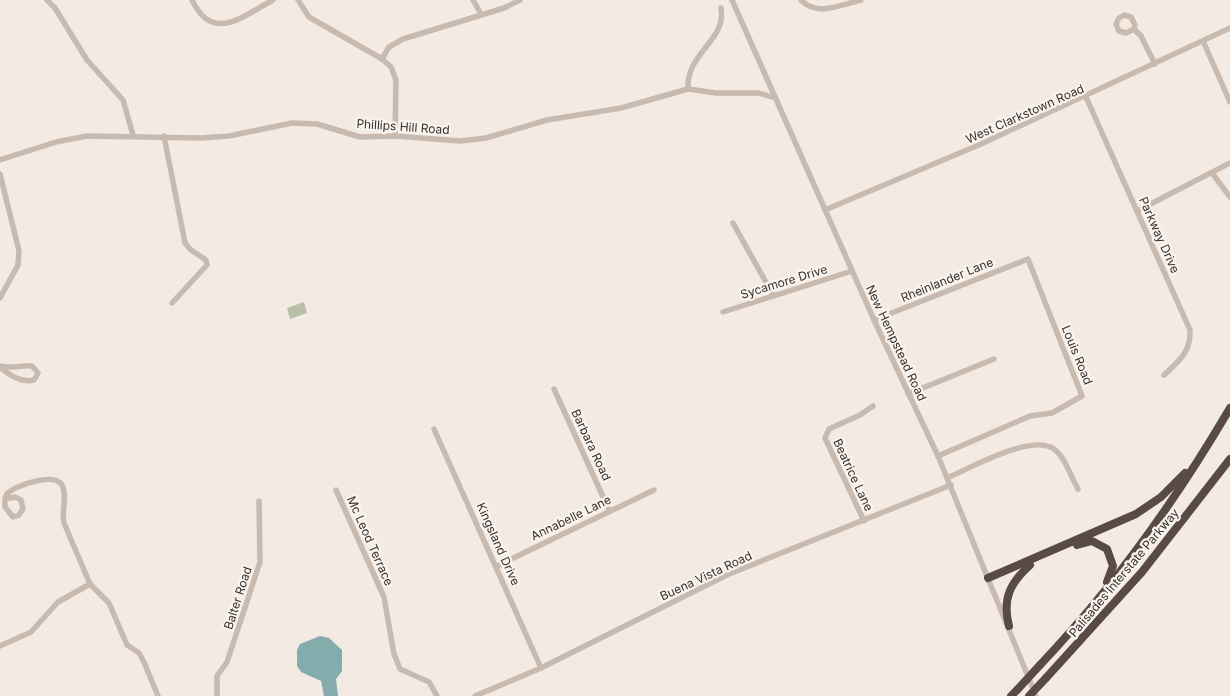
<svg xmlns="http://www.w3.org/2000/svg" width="1230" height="696" viewBox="0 0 1230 696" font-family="Inter,sans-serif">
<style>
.green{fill:#b7c0a4}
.water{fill:#85acac}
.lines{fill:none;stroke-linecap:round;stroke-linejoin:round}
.minor{stroke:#c9bab0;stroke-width:5.5}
.highway{stroke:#594a45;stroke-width:8}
.highway-bridge{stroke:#594a45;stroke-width:8}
.labels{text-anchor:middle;stroke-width:4.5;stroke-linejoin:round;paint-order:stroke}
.street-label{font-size:12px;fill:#39302d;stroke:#faf4ef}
</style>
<rect width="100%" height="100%" fill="#f2eae3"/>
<!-- green -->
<path class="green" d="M304,302L307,313L290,319L287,308Z"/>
<!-- water -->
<path class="water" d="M320,636L329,638L342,650V671L336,679L338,696H324L321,681L301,672L297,666V650L300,644Z"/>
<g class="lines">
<!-- minor -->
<g class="minor">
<path d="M47,0L55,8L87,60L123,100L133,135"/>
<path d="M192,0C213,44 243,16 273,0"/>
<path d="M298,0L309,17L382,59L391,67L396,80L395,136"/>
<path d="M473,0L481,14"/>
<path d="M732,0L874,320L938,456L1036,696"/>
<path d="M801,0C818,17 840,5 861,0"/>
<path d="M1134,29L1135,25L1131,17L1124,15L1119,18L1116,24L1119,31L1126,33L1134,29L1141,36L1155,64"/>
<path d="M1203,41L1230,102"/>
<path d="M382,59L389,47L403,39L504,8L520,0"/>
<path d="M688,89C686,52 727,41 721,8"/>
<path d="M1086,97L1190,330C1191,352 1179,361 1164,375"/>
<path d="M164,136L185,243L191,250L206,260L207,265L172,303"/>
<path d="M0,160L56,142L87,136L200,138L229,136L292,123L317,124L360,137L395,136L460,141L486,138L547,120L621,108L688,89L716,93H759L775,98"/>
<path d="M1212,173L1230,197"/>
<path d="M0,174L19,251L18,265L0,298"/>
<path d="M825,210L981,144L1230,28"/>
<path d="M1137,211L1230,163"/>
<path d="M733,223L773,295"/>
<path d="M723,312L852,271"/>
<path d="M874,320L1028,259L1082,396L1052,413L1030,416L938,456"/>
<path d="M0,366C11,369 21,365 32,366L38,373L34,380C21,383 9,375 0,367"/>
<path d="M554,389L609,510"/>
<path d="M908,394L994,359"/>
<path d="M434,429L541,668"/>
<path d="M947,478C971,468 1031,433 1054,449C1065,457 1071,477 1078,489"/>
<path d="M336,490L384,597L394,654L400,669L429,682L437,696"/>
<path d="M5,499L15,497L21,500L23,509L19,515L13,517L5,507C5,503 4,496 8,493C17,485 54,472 62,485C68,496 61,511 64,523L90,584L109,603L127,645L139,653L144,662L158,696"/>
<path d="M864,521L825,438L829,429L860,415L873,406"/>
<path d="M497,566L654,490"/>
<path d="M0,646L31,632L58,602L90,584"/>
<path d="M217,696V676L227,662L260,562L259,501"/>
<path d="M475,696L541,668L729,574L951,485"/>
</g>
<!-- highway -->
<g class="highway">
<path d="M1077,545L1092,541L1107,549L1113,566L1107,582"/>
<path d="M988,578L1136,514L1161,497L1185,473"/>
<path d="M1009,626C1002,599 1010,583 1030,565"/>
<path d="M1040,665C1114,587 1176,500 1230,408"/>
<path d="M1046,678L1142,572L1230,459"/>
<path d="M1011,696L1017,690"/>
</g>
<!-- highway-bridge -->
<g class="highway-bridge">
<path d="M1017,690L1040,665"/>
<path d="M1029,696L1046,678"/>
</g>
</g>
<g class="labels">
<!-- street labels -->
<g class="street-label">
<text transform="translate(1025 114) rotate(-24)" y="4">West Clarkstown Road</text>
<text transform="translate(403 127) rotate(4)" y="4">Phillips Hill Road</text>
<text transform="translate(1159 235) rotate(66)" y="4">Parkway Drive</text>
<text transform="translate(947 280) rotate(-22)" y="4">Rheinlander Lane</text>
<text transform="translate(784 282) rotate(-17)" y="4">Sycamore Drive</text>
<text transform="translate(896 343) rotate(65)" y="4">New Hempstead Road</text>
<text transform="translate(1077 355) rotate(68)" y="4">Louis Road</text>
<text transform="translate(591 445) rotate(65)" y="4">Barbara Road</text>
<text transform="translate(853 475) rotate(65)" y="4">Beatrice Lane</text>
<text transform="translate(571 518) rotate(-26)" y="4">Annabelle Lane</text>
<text transform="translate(370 541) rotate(66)" y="4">Mc Leod Terrace</text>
<text transform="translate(498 544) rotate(66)" y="4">Kingsland Drive</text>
<text transform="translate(1124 573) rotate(-50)" y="4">Palisades Interstate Parkway</text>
<text transform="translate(706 576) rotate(-25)" y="4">Buena Vista Road</text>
<text transform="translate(238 598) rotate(-72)" y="4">Balter Road</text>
</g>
</g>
</svg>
